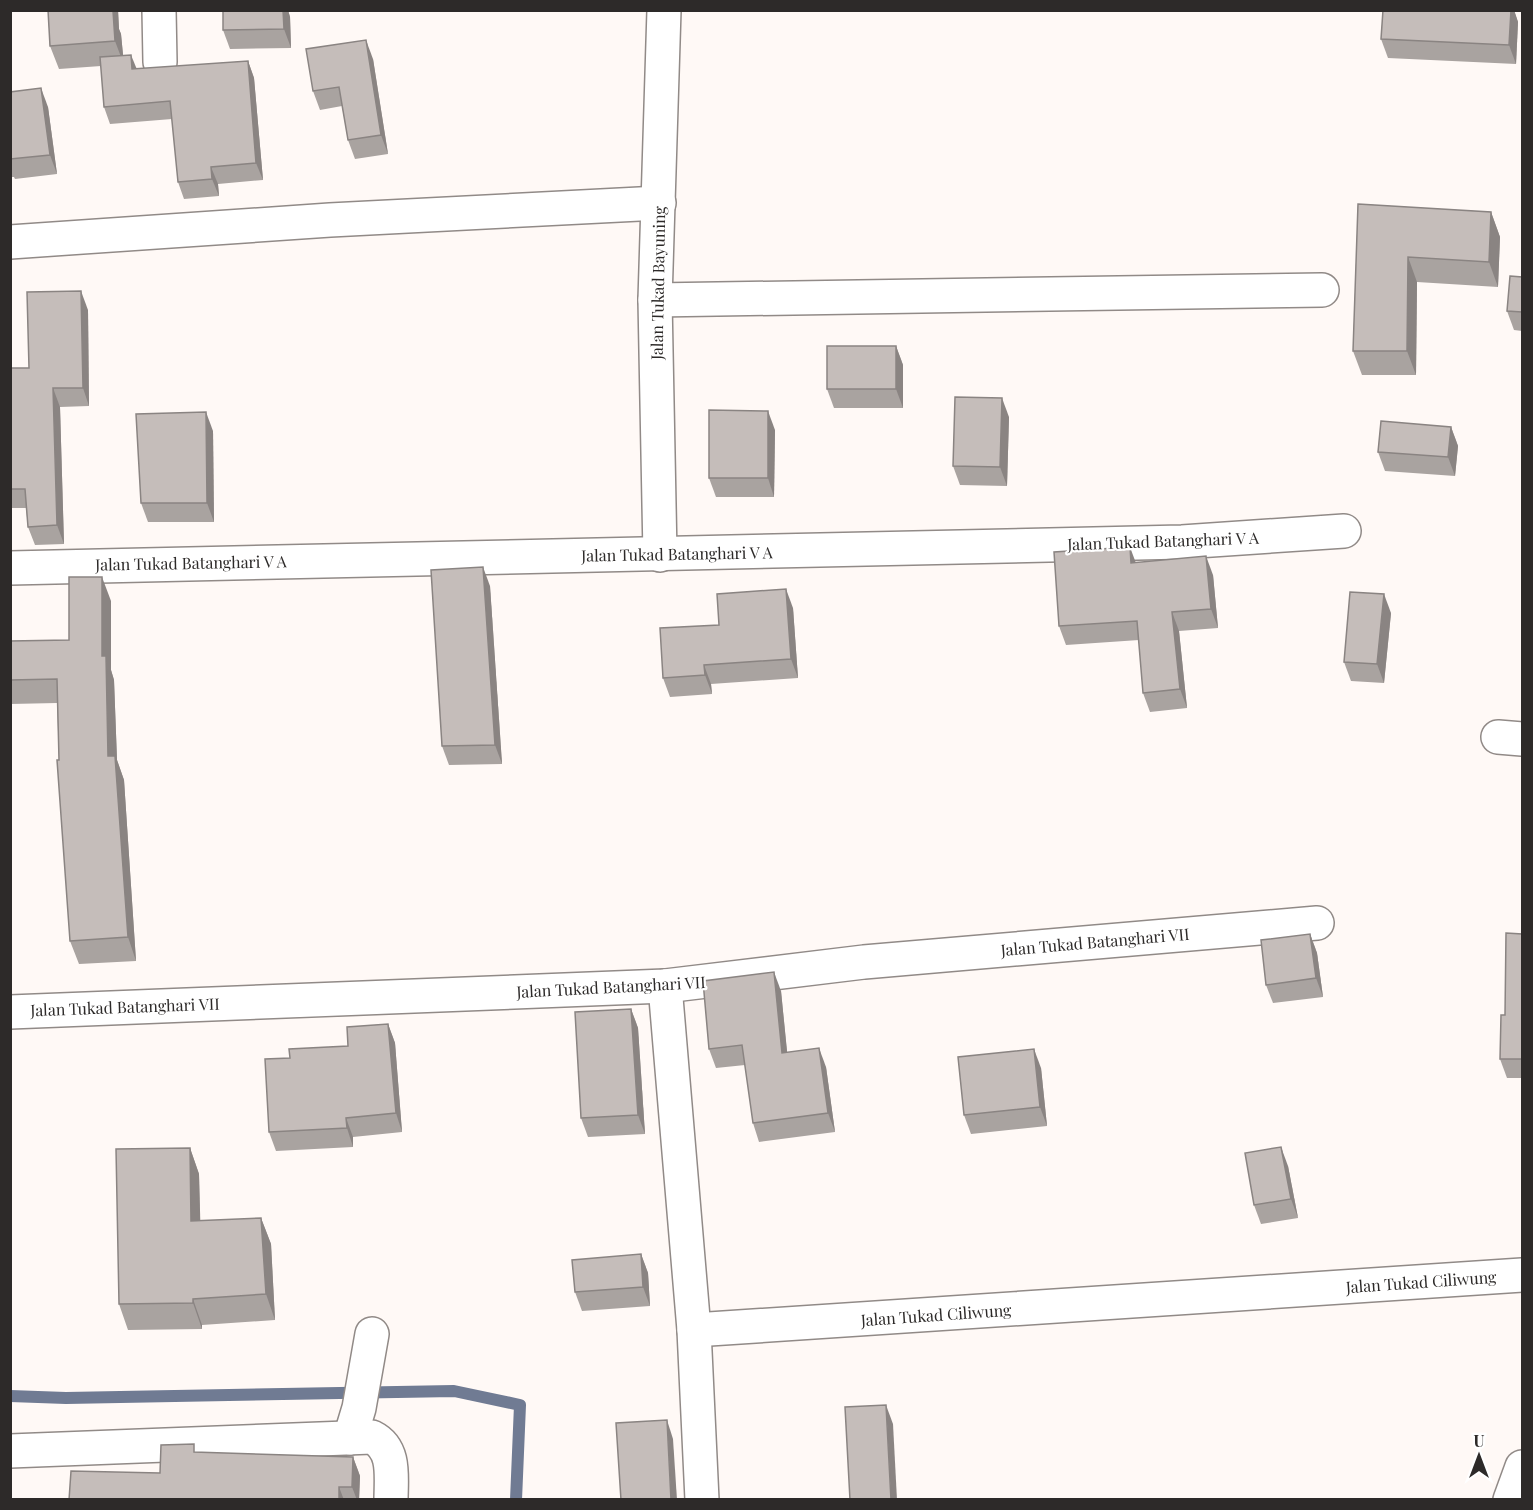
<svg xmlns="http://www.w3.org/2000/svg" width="1533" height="1510" viewBox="0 0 1533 1510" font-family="'Playfair Display',serif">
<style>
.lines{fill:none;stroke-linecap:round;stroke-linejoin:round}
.stream{stroke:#707b93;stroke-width:12}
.minor-casing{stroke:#918a87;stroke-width:36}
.minor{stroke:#fff;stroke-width:33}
.wall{fill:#a9a3a0}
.shaded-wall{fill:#8a8482}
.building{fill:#c5bdba;stroke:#8a8482;stroke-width:1.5}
.labels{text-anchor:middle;stroke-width:4.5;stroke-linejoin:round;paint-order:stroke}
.street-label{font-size:16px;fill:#2d2a29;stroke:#fff}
</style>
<rect width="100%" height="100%" fill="#fff9f6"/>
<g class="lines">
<!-- stream -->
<path class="stream" d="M10,1396L66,1398L454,1391L520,1405L516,1500"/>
<!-- minor casing -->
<g class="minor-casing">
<g id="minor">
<path d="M159,10L160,62"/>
<path d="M10,242L330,220L659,203"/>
<path d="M655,300L1322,290"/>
<path d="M660,555L655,300L664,10"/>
<path d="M10,568L1182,542L1344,531"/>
<path d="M1498,737L1522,739"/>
<path d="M665,986L694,1330L702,1500"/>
<path d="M10,1012L665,986L864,962L1317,923"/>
<path d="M694,1330L1522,1275"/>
<path d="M350,1438L359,1408L372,1334"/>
<path d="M10,1451L372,1437C396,1449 391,1477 391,1500"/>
<path d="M1510,1500L1522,1467"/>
</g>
</g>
<!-- minor -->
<use href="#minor" class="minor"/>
</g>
<!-- wall -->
<g class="wall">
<path d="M48,10H118L119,29L121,34L123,55L137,69L248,61L254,78L263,180L218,184L219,196L184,199L178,182L172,119L110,124L104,107L101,66L59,69L50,46Z"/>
<path d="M223,10H288L290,17L291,48L230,49L223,30Z"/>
<path d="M1383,10H1514L1518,22L1516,64L1388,58L1381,39Z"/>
<path d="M373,59L388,154L355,159L348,140L342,106L320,110L313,91Z"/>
<path d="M10,92L48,107L57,174L15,179L14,177H10Z"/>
<path d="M1358,204L1491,212L1500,237L1498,287L1417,282L1416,375H1362L1353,351Z"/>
<path d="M1522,277V331L1514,330L1507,311Z"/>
<path d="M88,310L89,406L60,407L64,544L35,545L28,527L26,508H10V368H29Z"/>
<path d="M896,346L903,365V408H834L827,389Z"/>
<path d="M1009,417L1007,486L960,485L953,466Z"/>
<path d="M1451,427L1458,446L1455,476L1385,471L1378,452Z"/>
<path d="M775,430L774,497H716L709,478Z"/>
<path d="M213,431L214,522H148L141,503Z"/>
<path d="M1135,563L1213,575L1218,628L1179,631L1187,708L1150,712L1143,693L1139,640L1066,645L1059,626Z"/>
<path d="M490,586L502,764L449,765L442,746Z"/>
<path d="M111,601V670L114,680L117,760L124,780L136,961L79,964L70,941L59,760L57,703L10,704V641L69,640Z"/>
<path d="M793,608L798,678L711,684L712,694L670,697L663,678L719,625Z"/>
<path d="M1391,613L1384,683L1351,681L1344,662Z"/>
<path d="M1310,934L1317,953L1323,997L1273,1003L1266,985Z"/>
<path d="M1522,934V1078H1507L1500,1059L1505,1015Z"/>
<path d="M781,991L787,1052L826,1067L835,1132L759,1142L753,1123L745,1065L716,1068L709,1049Z"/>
<path d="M631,1009L638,1028L645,1134L588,1137L581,1118Z"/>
<path d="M388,1024L395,1043L402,1132L353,1137V1147L276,1151L269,1132L290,1058L348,1046Z"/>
<path d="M1041,1068L1047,1126L971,1134L964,1115Z"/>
<path d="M190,1148L199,1174L200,1221L261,1218L271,1244L275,1320L202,1325V1329L128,1330L119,1304Z"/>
<path d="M1288,1166L1298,1218L1261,1224L1254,1205Z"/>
<path d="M641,1254L648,1273L650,1306L582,1311L575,1292Z"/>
<path d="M197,1453L353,1457L360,1476L359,1500H69L160,1473Z"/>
</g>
<!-- shaded-wall -->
<g class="shaded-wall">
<path d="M111,10H118L119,29L121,34L124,65L115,41Z"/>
<path d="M283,10H288L290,17L291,48L284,29Z"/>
<path d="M1511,10H1514L1518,22L1516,64L1509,45Z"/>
<path d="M366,40L373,59L388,154L381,135Z"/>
<path d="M131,55L138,72L132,69Z"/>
<path d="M248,61L254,78L263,180L256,163Z"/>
<path d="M41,88L48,107L57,174L50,155Z"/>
<path d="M211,167L218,184L219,196L212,179Z"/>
<path d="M1491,212L1500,237L1498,287L1489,262Z"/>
<path d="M1408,257L1417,282L1416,375L1407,351Z"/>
<path d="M81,291L88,310L89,406L83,388Z"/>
<path d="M896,346L903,365V408L896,389Z"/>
<path d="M53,388L60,407L64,544L57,525Z"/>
<path d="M1002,398L1009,417L1007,486L1000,467Z"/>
<path d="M768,411L775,430L774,497L768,478Z"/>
<path d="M206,412L213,431L214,522L207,503Z"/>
<path d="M1451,427L1458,446L1455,476L1448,457Z"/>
<path d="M1130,547L1137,566L1131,563Z"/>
<path d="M1206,556L1213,575L1218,628L1211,609Z"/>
<path d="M483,567L490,586L502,764L495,745Z"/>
<path d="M102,577L111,601V670L114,680L117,760L124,780L136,961L128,937L108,756L102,656Z"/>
<path d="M786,589L793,608L798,678L791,659Z"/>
<path d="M1384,594L1391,613L1384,683L1377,664Z"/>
<path d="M1172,612L1179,631L1187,708L1180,689Z"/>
<path d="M704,665L711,684L712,694L705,675Z"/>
<path d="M1310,934L1317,953L1323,997L1316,978Z"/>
<path d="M774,972L781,991L789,1071L782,1053Z"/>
<path d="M631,1009L638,1028L645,1134L638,1115Z"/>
<path d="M388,1024L395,1043L402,1132L396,1113Z"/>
<path d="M819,1048L826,1067L835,1132L828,1113Z"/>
<path d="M1034,1049L1041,1068L1047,1126L1040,1107Z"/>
<path d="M346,1118L353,1137V1147L347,1128Z"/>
<path d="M1281,1147L1288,1166L1298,1218L1291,1199Z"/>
<path d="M190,1148L199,1174L201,1247L191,1221Z"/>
<path d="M261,1218L271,1244L275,1320L266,1294Z"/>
<path d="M641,1254L648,1273L650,1306L643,1287Z"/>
<path d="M193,1299L202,1325V1329L193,1303Z"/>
<path d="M886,1405L893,1424L897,1500H891Z"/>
<path d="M667,1420L673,1439L677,1500H671Z"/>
<path d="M353,1457L360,1476L359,1500H357L352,1487Z"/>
<path d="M339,1487L344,1500H339Z"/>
</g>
<!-- building -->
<g class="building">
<path d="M48,10L113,11L115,41L50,46Z"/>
<path d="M223,10H283L284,29L223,30Z"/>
<path d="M1383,10H1511L1509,45L1381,39Z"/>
<path d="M366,40L381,135L348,140L339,87L313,91L306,49Z"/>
<path d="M131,55L132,69L248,61L256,163L211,167L212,179L178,182L170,101L104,107L100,57Z"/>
<path d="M41,88L50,155L10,159V92Z"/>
<path d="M1358,204L1491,212L1489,262L1408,257L1407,351H1353Z"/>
<path d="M1510,276L1522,277V312L1507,311Z"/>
<path d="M81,291L83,388H53L57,525L28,527L25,489H10V368H29L27,292Z"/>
<rect x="827" y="346" width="69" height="43"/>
<path d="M955,397L1002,398L1000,467L953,466Z"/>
<path d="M709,410L768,411V478H709Z"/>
<path d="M206,412L207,503H141L136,414Z"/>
<path d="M1381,421L1451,427L1448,457L1378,452Z"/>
<path d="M1130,547L1131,563L1206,556L1211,609L1172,612L1180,689L1143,693L1137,621L1059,626L1054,552Z"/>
<path d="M483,567L495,745L442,746L431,570Z"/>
<path d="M69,577H102V656H106L108,756H115L128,937L70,941L57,760H59L57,679L10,680V641L69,640Z"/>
<path d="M786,589L791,659L704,665L705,675L663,678L660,628L719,625L717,594Z"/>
<path d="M1350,592L1384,594L1377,664L1344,662Z"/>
<path d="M1506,933L1522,934V1059H1500L1501,1015H1505Z"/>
<path d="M1310,934L1316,978L1266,985L1261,940Z"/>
<path d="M774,972L782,1053L819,1048L828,1113L753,1123L742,1045L709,1049L703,981Z"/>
<path d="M631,1009L638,1115L581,1118L575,1012Z"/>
<path d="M388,1024L396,1113L346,1118L347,1128L269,1132L265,1059L290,1058L289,1049L348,1046L347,1027Z"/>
<path d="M1034,1049L1040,1107L964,1115L958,1057Z"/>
<path d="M1281,1147L1291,1199L1254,1205L1245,1153Z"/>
<path d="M190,1148L191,1221L261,1218L266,1294L193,1299V1303L119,1304L116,1149Z"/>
<path d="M641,1254L643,1287L575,1292L572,1260Z"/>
<path d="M886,1405L891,1500H850L845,1407Z"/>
<path d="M667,1420L671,1500H621L616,1423Z"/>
<path d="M194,1444V1452L353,1457L352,1487H339V1500H69L71,1471L160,1473L161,1445Z"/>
</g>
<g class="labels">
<!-- street labels -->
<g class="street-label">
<text transform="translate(658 283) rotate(-89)" y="6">Jalan Tukad Bayuning</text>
<text transform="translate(1163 541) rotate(-2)" y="6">Jalan Tukad Batanghari V A</text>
<text transform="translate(677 554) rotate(-1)" y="6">Jalan Tukad Batanghari V A</text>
<text transform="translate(191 563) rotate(-1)" y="6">Jalan Tukad Batanghari V A</text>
<text transform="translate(1095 942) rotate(-5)" y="6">Jalan Tukad Batanghari VII</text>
<text transform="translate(611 987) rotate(-3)" y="6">Jalan Tukad Batanghari VII</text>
<text transform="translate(125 1007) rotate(-2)" y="6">Jalan Tukad Batanghari VII</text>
<text transform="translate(1421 1282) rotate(-4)" y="6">Jalan Tukad Ciliwung</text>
<text transform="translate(936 1315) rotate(-4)" y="6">Jalan Tukad Ciliwung</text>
</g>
</g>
<!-- border -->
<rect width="1533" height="1510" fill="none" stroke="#2d2a29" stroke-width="24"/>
<!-- north arrow -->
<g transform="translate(1479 1456)" stroke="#ffffff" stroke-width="4.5" paint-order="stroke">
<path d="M0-4.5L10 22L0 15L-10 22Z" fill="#2d2a29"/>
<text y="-9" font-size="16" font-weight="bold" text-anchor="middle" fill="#2d2a29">U</text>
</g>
</svg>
